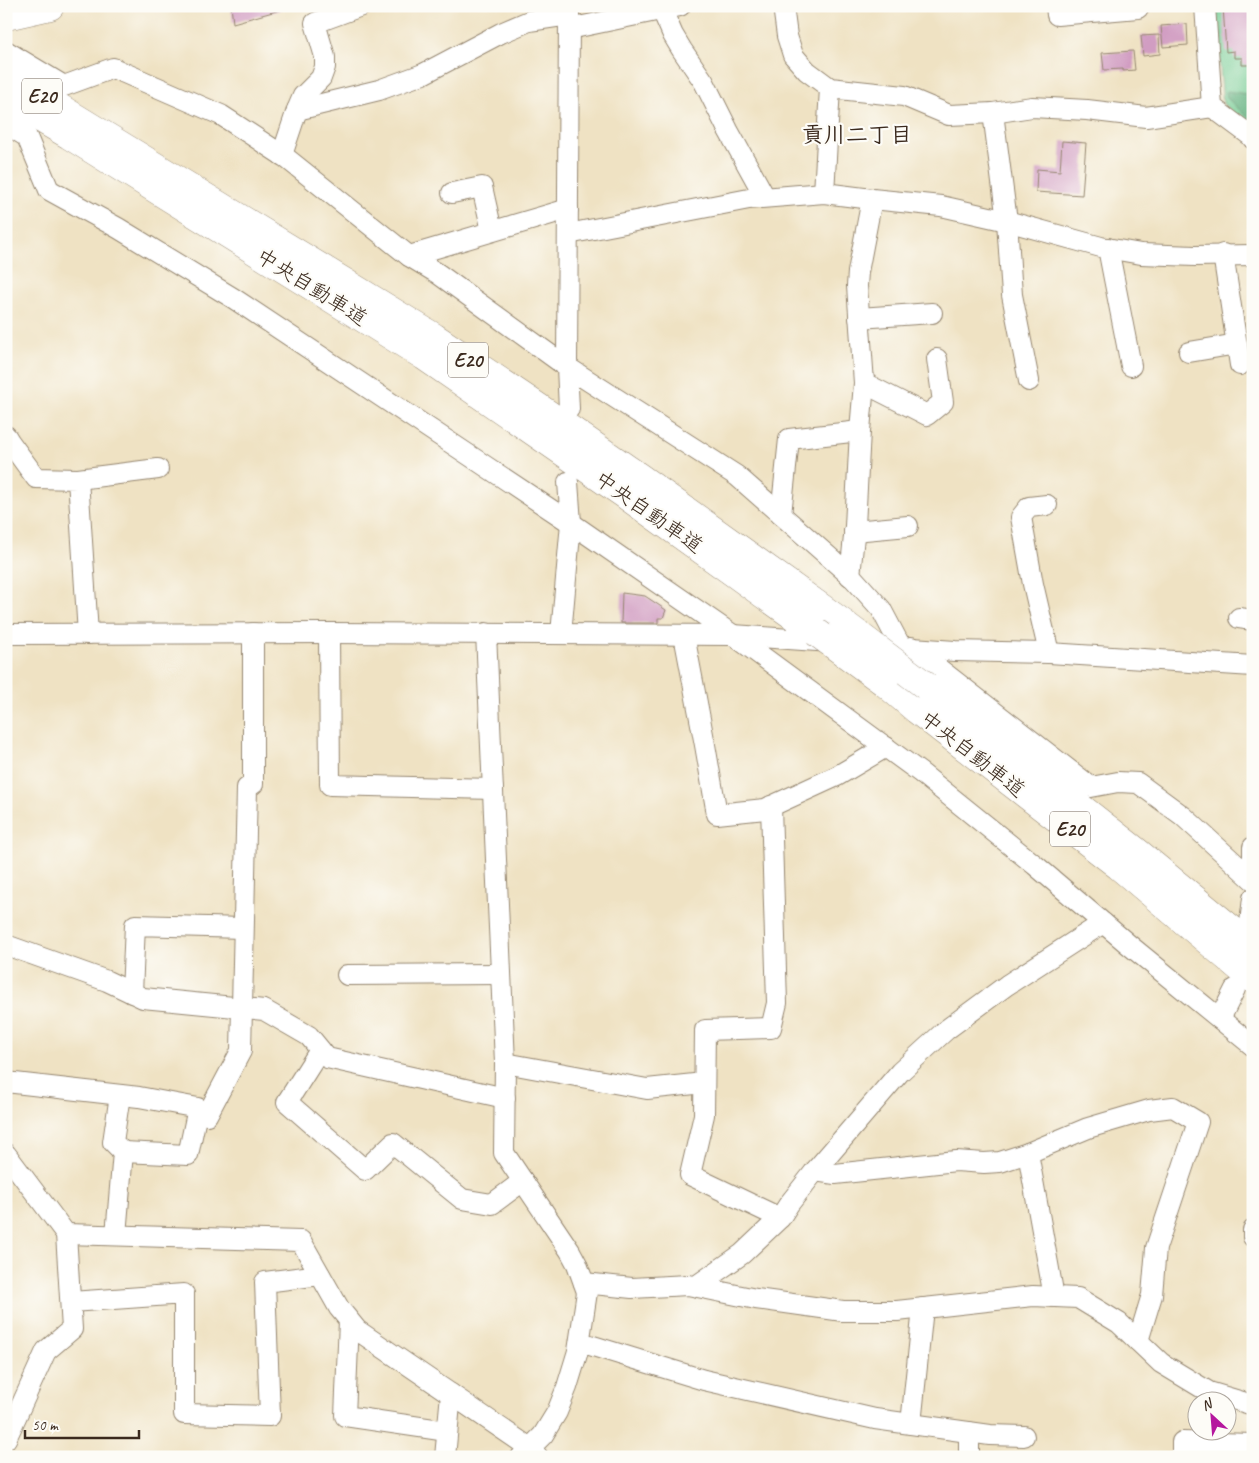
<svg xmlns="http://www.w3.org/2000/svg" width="1259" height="1463" viewBox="0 0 1259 1463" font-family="Caveat,'Klee One',sans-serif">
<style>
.green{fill:#72cb92;stroke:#567a58}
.forest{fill:#5daf7c;stroke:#4c6c4d}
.building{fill:#d19dc2}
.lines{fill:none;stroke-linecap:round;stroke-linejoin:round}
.minor-casing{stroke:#958670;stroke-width:22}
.highway-casing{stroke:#958670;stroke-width:29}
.minor{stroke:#fff;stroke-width:20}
.highway{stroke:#fff;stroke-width:28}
.highway-bridge-casing{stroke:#958670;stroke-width:29;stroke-linecap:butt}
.highway-bridge{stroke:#fff;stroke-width:28}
.labels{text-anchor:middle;stroke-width:4.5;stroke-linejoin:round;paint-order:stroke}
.shield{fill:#fdfcf7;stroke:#75695f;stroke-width:1}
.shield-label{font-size:20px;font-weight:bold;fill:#3b2a1e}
.street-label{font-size:21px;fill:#3b2a1e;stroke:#fdfcf7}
.neighbourhood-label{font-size:22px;font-weight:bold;fill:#3b2a1e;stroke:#fdfcf7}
</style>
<rect width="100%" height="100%" fill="#fdfcf7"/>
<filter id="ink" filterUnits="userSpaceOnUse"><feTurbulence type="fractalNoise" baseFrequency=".02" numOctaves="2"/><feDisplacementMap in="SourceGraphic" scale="10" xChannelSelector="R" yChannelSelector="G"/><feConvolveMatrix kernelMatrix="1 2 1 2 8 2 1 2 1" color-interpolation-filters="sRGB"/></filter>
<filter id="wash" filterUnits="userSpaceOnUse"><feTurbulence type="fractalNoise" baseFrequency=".0096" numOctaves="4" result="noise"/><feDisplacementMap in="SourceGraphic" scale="20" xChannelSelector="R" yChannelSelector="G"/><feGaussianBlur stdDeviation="1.12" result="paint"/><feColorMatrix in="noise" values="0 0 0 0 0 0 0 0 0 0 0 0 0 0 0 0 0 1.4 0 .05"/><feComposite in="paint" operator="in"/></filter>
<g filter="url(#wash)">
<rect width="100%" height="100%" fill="#efe2c3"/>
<!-- green -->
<path class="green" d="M1215,6H1253V129L1223,104Z"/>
<!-- forest -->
<path class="forest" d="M1226,91L1253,95V122L1227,98Z"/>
<g id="blocks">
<!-- building -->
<g class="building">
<path d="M231,6H281L280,10L233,23Z"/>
<path d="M1223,6H1253V65H1242V58H1234V51L1226,52Z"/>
<path d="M1187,24L1188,45L1163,47L1161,26Z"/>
<path d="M1159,35L1160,54L1143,56L1141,36Z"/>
<path d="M1133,51L1135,70L1123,71V69L1104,70L1102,53Z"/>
<path d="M1062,141L1086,143L1082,195L1036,192L1037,169L1060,171Z"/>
<path d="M622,593L645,596L666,610L663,618H658V623H621Z"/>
</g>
</g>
</g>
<g filter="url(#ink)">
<use href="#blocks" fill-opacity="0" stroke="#958670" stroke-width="1"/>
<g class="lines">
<!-- minor casing -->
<g class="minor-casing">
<g id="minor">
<path d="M568,6L569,15L567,367L569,409"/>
<path d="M783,6L787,36L793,55L807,71L830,88L904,96L949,115L993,113L1032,107L1087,110L1146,117L1212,107"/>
<path d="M1056,6L1057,15L1138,8V6"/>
<path d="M1205,6L1212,107L1251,136L1253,139"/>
<path d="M662,10L673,35L682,50L704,82L728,130L765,197"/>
<path d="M569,29L680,6"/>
<path d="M6,51L64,86L113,68L221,115L285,157L409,256L437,273L567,367L737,476L853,578L881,609L901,647"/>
<path d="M297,110L303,96L321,78L325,67V57L315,23L361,6"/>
<path d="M993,113L1007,221L1012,295L1029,381"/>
<path d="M6,124L27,137L49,190L118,228L233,298L571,523L733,635L921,773L1035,865L1128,944L1253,1046"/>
<path d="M282,155L297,110L379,90L423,74L501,33L529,21L569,15"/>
<path d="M452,193L482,187L492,231"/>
<path d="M824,193L830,88"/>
<path d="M568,234L749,199L824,193L872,199L941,206L1007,221L1101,247L1141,254L1195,256L1253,255"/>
<path d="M1108,248L1131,366"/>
<path d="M1223,254L1240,365"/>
<path d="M409,256L568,209"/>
<path d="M859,318L932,313"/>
<path d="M1189,352L1237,344"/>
<path d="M864,383L927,415L943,402L937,359"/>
<path d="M6,436L9,441L36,478L78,479L88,634"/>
<path d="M78,479L158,469"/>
<path d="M1047,505L1029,507L1021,517L1033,584L1049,653"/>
<path d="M781,515L789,439L860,431"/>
<path d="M854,531L908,526"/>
<path d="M850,576L855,526L860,431L864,383L857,286L858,272L872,199"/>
<path d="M1239,618L1253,620"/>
<path d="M329,633L330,785L493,789"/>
<path d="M486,633L505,1063L504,1153L570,1251L577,1264L587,1292L578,1351L567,1387L557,1412L543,1435L521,1457"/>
<path d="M6,634L329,633L733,635L831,642"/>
<path d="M561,634L571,523L568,482"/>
<path d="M684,635L705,745L717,814L765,809L837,776L886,747"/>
<path d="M870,645L955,651L1049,653L1253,666"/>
<path d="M911,647L1091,787L1118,782L1138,783L1183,816L1253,880"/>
<path d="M771,806L777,1003L771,1028L705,1030L704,1115L690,1175L780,1218"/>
<path d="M1253,847V862"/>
<path d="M1250,923L1253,898"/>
<path d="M6,945L107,981L143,998L264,1010L309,1036L327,1058L505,1098"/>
<path d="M347,975L501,974"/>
<path d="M132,993L135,925L243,928"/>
<path d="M1220,1019L1235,989"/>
<path d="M320,1050L287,1102L365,1170L393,1143L462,1199L492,1204L523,1181"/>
<path d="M505,1063L647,1089L704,1083"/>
<path d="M6,1082L139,1097L198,1108L188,1155L123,1152L116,1235"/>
<path d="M120,1095L113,1142L123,1152"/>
<path d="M207,1115L241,1051L247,788L253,784V633"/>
<path d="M6,1154L66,1234L72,1329L46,1351L6,1439"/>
<path d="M815,1171L835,1174L956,1161L984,1163L1000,1162L1028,1153"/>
<path d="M1253,1230V1237"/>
<path d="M66,1234L301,1241L339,1308L357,1330L530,1448L538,1457"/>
<path d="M584,1283L632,1288L688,1285L756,1299L843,1311H897L1033,1296L1078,1298L1119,1323L1161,1363L1209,1392L1253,1405"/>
<path d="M696,1286L742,1254L780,1218L789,1204L815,1171L900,1072L946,1030L1007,985L1103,923"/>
<path d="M1054,1297L1028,1153L1088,1128L1149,1110L1173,1107L1198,1122L1156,1248L1152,1295L1138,1341"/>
<path d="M71,1302L184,1294V1414L270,1416L265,1282L320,1275"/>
<path d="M349,1321L345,1416L447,1431"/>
<path d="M580,1342L704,1380L875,1419L990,1435L1024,1436"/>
<path d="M911,1424L923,1308"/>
<path d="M445,1457L451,1394"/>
<path d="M969,1457V1432"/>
<path d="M1182,1457V1442L1253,1444"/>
</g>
</g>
<!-- highway casing -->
<g class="highway-casing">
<g id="highway">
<path d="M6,16L50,6"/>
<path d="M6,75L434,337L538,407L639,477L844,624"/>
<path d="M6,98L69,135L424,356L624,494L816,632"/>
<path d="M884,682L917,710L1119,866L1253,979"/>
<path d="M926,686L1137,852L1253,947"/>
</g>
</g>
<!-- minor -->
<use href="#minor" class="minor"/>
<!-- highway -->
<use href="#highway" class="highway"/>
<!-- highway-bridge casing -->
<g class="highway-bridge-casing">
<g id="highway-bridge">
<path d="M844,624L926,686"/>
<path d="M816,632L884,682"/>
</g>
</g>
<!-- highway-bridge -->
<use href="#highway-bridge" class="highway-bridge"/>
</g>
</g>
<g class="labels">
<!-- shield labels -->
<g class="shield">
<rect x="22" y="78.5" width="40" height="35" rx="4"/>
<rect x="448" y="342.5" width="40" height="35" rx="4"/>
<rect x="1050" y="811.5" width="40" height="35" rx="4"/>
</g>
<g class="shield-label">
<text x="42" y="103">E20</text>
<text x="468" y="367">E20</text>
<text x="1070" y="836">E20</text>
</g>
<!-- street labels -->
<g class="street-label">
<text transform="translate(312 287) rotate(32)" y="7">中央自動車道</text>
<text transform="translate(649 512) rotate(35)" y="7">中央自動車道</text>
<text transform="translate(973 754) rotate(38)" y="7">中央自動車道</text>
</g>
<!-- neighbourhood labels -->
<g class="neighbourhood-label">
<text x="857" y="142">貢川二丁目</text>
</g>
</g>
<!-- margin -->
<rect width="1259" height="1463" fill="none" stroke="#fdfcf7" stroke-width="25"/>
<!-- north arrow -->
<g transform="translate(1212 1416) rotate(334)"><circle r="24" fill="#fdfcf7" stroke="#afa8a0"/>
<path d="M0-4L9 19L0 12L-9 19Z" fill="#b5179e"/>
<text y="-8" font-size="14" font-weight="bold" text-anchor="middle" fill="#3b2a1e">N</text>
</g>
<!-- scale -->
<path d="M25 1430v8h114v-8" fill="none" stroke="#3b2a1e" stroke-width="2.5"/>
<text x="32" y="1430" font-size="15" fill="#3b2a1e" stroke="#fdfcf7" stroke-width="4" paint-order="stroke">50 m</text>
</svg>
